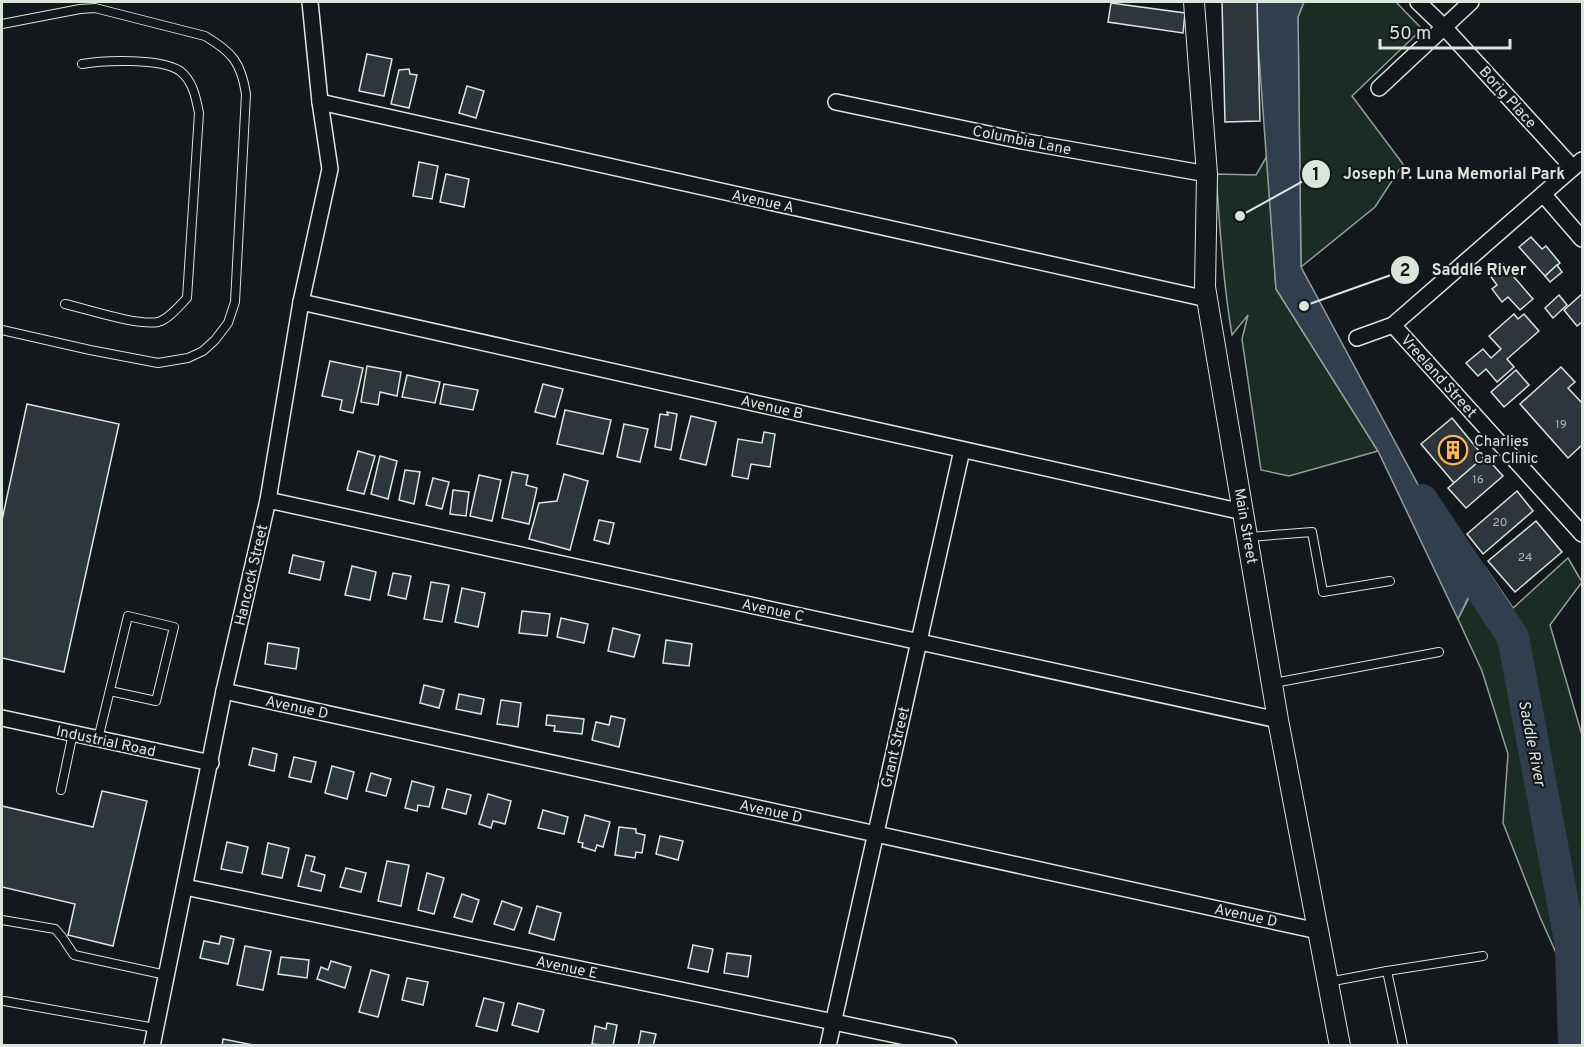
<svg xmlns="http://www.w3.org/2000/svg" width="1584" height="1047" viewBox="0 0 1584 1047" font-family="Overpass,sans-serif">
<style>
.green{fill:#1a2d24;stroke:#939e99;stroke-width:1.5}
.water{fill:#2f3f4d;stroke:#939e99;stroke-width:1.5}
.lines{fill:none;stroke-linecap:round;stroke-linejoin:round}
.river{stroke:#2f3f4d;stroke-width:32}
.building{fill:#2c363c;stroke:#d8e6dc;stroke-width:1.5}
.service-casing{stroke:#d8e6dc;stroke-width:10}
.minor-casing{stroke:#d8e6dc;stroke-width:18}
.tertiary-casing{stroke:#d8e6dc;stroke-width:22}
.service{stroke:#14181c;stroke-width:8}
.minor{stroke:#14181c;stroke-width:15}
.tertiary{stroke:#14181c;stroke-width:20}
.labels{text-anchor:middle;stroke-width:4.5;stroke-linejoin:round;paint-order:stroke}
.number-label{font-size:12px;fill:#adbab4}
.street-label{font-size:15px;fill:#d8e6dc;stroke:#14181c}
.poi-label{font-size:15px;fill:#d8e6dc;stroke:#14181c;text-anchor:start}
.water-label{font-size:16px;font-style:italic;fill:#d8e6dc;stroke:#14181c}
.leader{fill:none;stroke:#d8e6dc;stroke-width:2}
.callout-dot{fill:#d8e6dc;stroke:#14181c;stroke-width:2}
.mark-label{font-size:18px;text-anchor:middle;font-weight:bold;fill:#111}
.callout-label{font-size:16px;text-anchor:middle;font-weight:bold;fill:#d8e6dc;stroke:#14181c;stroke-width:4.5;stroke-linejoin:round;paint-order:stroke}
</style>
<rect width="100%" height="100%" fill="#14181c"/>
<!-- green -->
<g class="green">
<path d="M1304,2H1396L1422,29L1352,96L1403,164L1375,207L1301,267L1298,17Z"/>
<path d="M1267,156L1276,289L1378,451L1289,476L1261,470L1242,339L1248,315L1232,335C1223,282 1220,228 1216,174L1256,175Z"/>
<path d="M1568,558L1582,582L1550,625L1582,735V1011L1540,917L1503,823L1508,754L1482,671L1458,619L1485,567L1513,608Z"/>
</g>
<!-- water -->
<path class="water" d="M1255,2H1304L1298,17L1301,267L1473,587L1458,619L1378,451L1276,289Z"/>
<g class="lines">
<!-- river -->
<path class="river" d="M1422,500L1513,637L1571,946L1574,1046"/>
</g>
<!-- building -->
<g class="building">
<path d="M1222,2H1257L1260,121L1225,122Z"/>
<path d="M1111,3L1185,13L1183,33L1108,22Z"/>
<path d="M367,54L392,59L384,96L359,91Z"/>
<path d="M409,69L410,74L417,75L409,108L391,104L399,70Z"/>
<path d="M467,86L484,91L476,118L459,113Z"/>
<path d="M419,162L438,166L432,199L413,196Z"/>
<path d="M446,174L469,179L464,207L440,202Z"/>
<path d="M1531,237L1542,249L1546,246L1560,263L1545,276L1519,247Z"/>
<path d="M1502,263L1533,299L1520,310L1508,297L1502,302L1492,289L1497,285L1489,274Z"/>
<path d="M1557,265L1562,272L1550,282L1545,276Z"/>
<path d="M1582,294V322L1577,326L1564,310Z"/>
<path d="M1559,295L1567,305L1553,318L1545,308Z"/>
<path d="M1514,314L1518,319L1524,314L1539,331L1507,359L1514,367L1497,382L1486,369L1478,376L1466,363L1483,349L1491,358L1501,349L1489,336Z"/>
<path d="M330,361L363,368L353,413L340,410L342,400L322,396Z"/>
<path d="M367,366L401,372L397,396L380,392L378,405L361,402Z"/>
<path d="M1561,367L1575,382L1568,388L1582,403V445L1568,458L1520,404Z"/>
<path d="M1516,370L1529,385L1504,407L1491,392Z"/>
<path d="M407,375L440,382L435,403L402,397Z"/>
<path d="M444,384L478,390L473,410L440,404Z"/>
<path d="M543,384L563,389L555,417L535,412Z"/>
<path d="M27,404L119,424L64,672L2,658V520Z"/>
<path d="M565,410L611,420L603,454L557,444Z"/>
<path d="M667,412L677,414L671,450L655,447L660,414L668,415Z"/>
<path d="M691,416L716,422L706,465L680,459Z"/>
<path d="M1452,418L1484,457L1454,483L1421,444Z"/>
<path d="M624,424L648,429L640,462L617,457Z"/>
<path d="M764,432L775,434L770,467L751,464L748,479L732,476L738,439L762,443Z"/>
<path d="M358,451L375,456L364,494L347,490Z"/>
<path d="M380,456L397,461L388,499L371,494Z"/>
<path d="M1485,456L1503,476L1466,508L1448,488Z"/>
<path d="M405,470L420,472L414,504L399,500Z"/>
<path d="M512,472L528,475L526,485L537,488L529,524L502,518Z"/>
<path d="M564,474L588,481L570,550L529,539L539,503L557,501Z"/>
<path d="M479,475L501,480L492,521L470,516Z"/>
<path d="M433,478L449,482L442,509L426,505Z"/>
<path d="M453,490L469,492L466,516L450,514Z"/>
<path d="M1517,491L1533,511L1483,554L1467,534Z"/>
<path d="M599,520L614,523L609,544L594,540Z"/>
<path d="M1536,521L1562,552L1515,592L1488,561Z"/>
<path d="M293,555L324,562L320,580L289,573Z"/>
<path d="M352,566L376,572L370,600L345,595Z"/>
<path d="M393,573L411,576L406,599L388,595Z"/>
<path d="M431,582L449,585L442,622L424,619Z"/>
<path d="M462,588L485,593L478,627L455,622Z"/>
<path d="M522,611L550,614L547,636L519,633Z"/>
<path d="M561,618L588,624L584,643L557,637Z"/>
<path d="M613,628L640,635L634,657L608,651Z"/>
<path d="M666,640L692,644L689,666L663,663Z"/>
<path d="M268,643L299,648L296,669L265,664Z"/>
<path d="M424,685L444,690L439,708L420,703Z"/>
<path d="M459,694L484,699L481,714L456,709Z"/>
<path d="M501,700L521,703L518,727L497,724Z"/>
<path d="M547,715L584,719L582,734L554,731L555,726L546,725Z"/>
<path d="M611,716L625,719L619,747L592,740L596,722L609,725Z"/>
<path d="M253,748L277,754L274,771L249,765Z"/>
<path d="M294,757L316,762L311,782L289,777Z"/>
<path d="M332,766L354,772L347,799L325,793Z"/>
<path d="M371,773L391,779L386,796L366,791Z"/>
<path d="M412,781L434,787L429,807L418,805L417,811L405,808Z"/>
<path d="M447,789L471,795L466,814L442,808Z"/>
<path d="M102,791L147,801L113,946L68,935L75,904L2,887V806L93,827Z"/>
<path d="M488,794L511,801L505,824L493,821L491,828L479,824Z"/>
<path d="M543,810L568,817L564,834L538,828Z"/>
<path d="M585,815L610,822L603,847L597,845L595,851L582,847L583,843L578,842Z"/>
<path d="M619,827L636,829V833L645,835L642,853L636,852L635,858L615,855Z"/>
<path d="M660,836L683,841L678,860L656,854Z"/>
<path d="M227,842L248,847L242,873L221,869Z"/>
<path d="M268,843L289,848L282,878L262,874Z"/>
<path d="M306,855L315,857L311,871L325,875L321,891L298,886Z"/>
<path d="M387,861L409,865L401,906L378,901Z"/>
<path d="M346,868L366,873L361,892L340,887Z"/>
<path d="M427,873L444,878L434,914L418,910Z"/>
<path d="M462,894L479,900L472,922L454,917Z"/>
<path d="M502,901L522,908L514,930L494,924Z"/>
<path d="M537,906L561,913L554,940L529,933Z"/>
<path d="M221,936L234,939L228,964L200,958L204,941L219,944Z"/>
<path d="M693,945L713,949L708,972L688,968Z"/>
<path d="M245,946L271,951L263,990L237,985Z"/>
<path d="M727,953L751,956L748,977L724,973Z"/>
<path d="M281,957L309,960L307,978L278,974Z"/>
<path d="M331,961L351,967L345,988L317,979L321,967L328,970Z"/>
<path d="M371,970L389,975L378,1017L359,1012Z"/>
<path d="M407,978L428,982L423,1005L402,1000Z"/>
<path d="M484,998L504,1003L497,1031L476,1026Z"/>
<path d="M518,1003L544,1010L538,1032L512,1025Z"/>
<path d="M607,1023L617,1025L613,1046L592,1044L595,1026L606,1029Z"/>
<path d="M641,1031L656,1034L653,1046H638Z"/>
<path d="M223,1039L254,1045V1046H222Z"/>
</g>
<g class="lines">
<!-- service casing -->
<g class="service-casing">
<g id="service">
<path d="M2,24L80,9L95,8L205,36C232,52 241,62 246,94L235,302L228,323L215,340L203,351L188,358L158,363L90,350L2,330"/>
<path d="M65,304C87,309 137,326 158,322C169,319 179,306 187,298L199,113C196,98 193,81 180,71C161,58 104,60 82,64"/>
<path d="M1249,537L1312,532L1323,592L1390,581"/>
<path d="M1274,683L1439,652"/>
<path d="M98,739L128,616L174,627L156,701L110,691"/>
<path d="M61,790L73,733"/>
<path d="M2,920L55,929L62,937L74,955L166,975"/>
<path d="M1387,971L1483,956"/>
<path d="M1328,982L1387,971L1403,1046"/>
<path d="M4,1001L155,1028"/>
</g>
</g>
<!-- minor casing -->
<g class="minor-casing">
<g id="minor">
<path d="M1418,2L1444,27L1573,168"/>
<path d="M1379,88L1471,2"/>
<path d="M320,102L1207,299"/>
<path d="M836,102L1022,141L1207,174"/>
<path d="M1543,194L1582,239"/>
<path d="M301,302L1243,512"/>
<path d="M1393,325L1582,534"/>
<path d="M1357,338L1393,325L1582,160"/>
<path d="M268,500L1278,720"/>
<path d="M224,691L1318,931"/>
<path d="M2,718L211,763"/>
<path d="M185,887L949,1046"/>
<path d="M152,1046L224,691L268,500L301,302L330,169L320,102L310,2"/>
<path d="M828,1046L962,450"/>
</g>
</g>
<!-- tertiary casing -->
<g class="tertiary-casing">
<path id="tertiary" d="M1194,2L1207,174L1205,287L1278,720L1340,1046"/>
</g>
<!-- service -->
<use href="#service" class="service"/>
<!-- minor -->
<use href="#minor" class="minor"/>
<!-- tertiary -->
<use href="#tertiary" class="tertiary"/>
</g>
<!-- icons -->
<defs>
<g id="building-ring" transform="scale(1.5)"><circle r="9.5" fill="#14181c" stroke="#ffb74d" stroke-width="1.5"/><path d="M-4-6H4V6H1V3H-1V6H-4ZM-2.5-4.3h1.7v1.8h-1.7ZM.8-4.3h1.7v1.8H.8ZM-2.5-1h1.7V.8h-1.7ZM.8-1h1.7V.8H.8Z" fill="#ffb74d"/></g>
</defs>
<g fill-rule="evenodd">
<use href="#building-ring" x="1453" y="450"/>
</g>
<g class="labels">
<!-- number labels -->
<g class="number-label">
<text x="1561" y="428">19</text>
<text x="1478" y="483">16</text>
<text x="1500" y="526">20</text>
<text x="1525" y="561">24</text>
</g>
<!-- street labels -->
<g class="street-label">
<text transform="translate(1508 97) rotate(48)" y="5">Borig Place</text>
<text transform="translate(1022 140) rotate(11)" y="5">Columbia Lane</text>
<text transform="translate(763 201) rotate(12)" y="5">Avenue A</text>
<text transform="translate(1439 376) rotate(48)" y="5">Vreeland Street</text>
<text transform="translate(772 407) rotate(13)" y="5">Avenue B</text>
<text transform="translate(1246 526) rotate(80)" y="5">Main Street</text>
<text transform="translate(251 575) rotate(-77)" y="5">Hancock Street</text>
<text transform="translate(773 610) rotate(12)" y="5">Avenue C</text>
<text transform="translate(297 707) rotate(12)" y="5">Avenue D</text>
<text transform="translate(106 741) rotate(12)" y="5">Industrial Road</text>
<text transform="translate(895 747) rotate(-77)" y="5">Grant Street</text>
<text transform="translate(771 811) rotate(12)" y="5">Avenue D</text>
<text transform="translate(1246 915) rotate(12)" y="5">Avenue D</text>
<text transform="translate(567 967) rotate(12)" y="5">Avenue E</text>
</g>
<!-- poi labels -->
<g class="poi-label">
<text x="1474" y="446">Charlies<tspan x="1474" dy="17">Car Clinic</tspan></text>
</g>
<!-- water labels -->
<g class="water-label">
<text transform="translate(1533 743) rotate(79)" y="6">Saddle River</text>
</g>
</g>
<!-- callouts -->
<path class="leader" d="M1240 216L1316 174M1304 306L1405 270"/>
<g class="callout-dot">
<circle cx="1240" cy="216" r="6"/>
<circle cx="1304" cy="306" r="6"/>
<circle cx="1316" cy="174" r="15"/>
<circle cx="1405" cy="270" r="15"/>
</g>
<g class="mark-label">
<text x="1316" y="180">1</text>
<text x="1405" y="276">2</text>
</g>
<g class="callout-label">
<text x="1454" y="179">Joseph P. Luna Memorial Park</text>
<text x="1479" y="275">Saddle River</text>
</g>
<!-- border -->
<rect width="1584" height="1047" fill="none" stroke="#d8e6dc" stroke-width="6"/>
<!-- scale -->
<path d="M1380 39v9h130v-9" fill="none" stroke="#d8e6dc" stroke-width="3"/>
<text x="1389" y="39" font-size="18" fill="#d8e6dc" stroke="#14181c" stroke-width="4.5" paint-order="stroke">50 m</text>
</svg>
